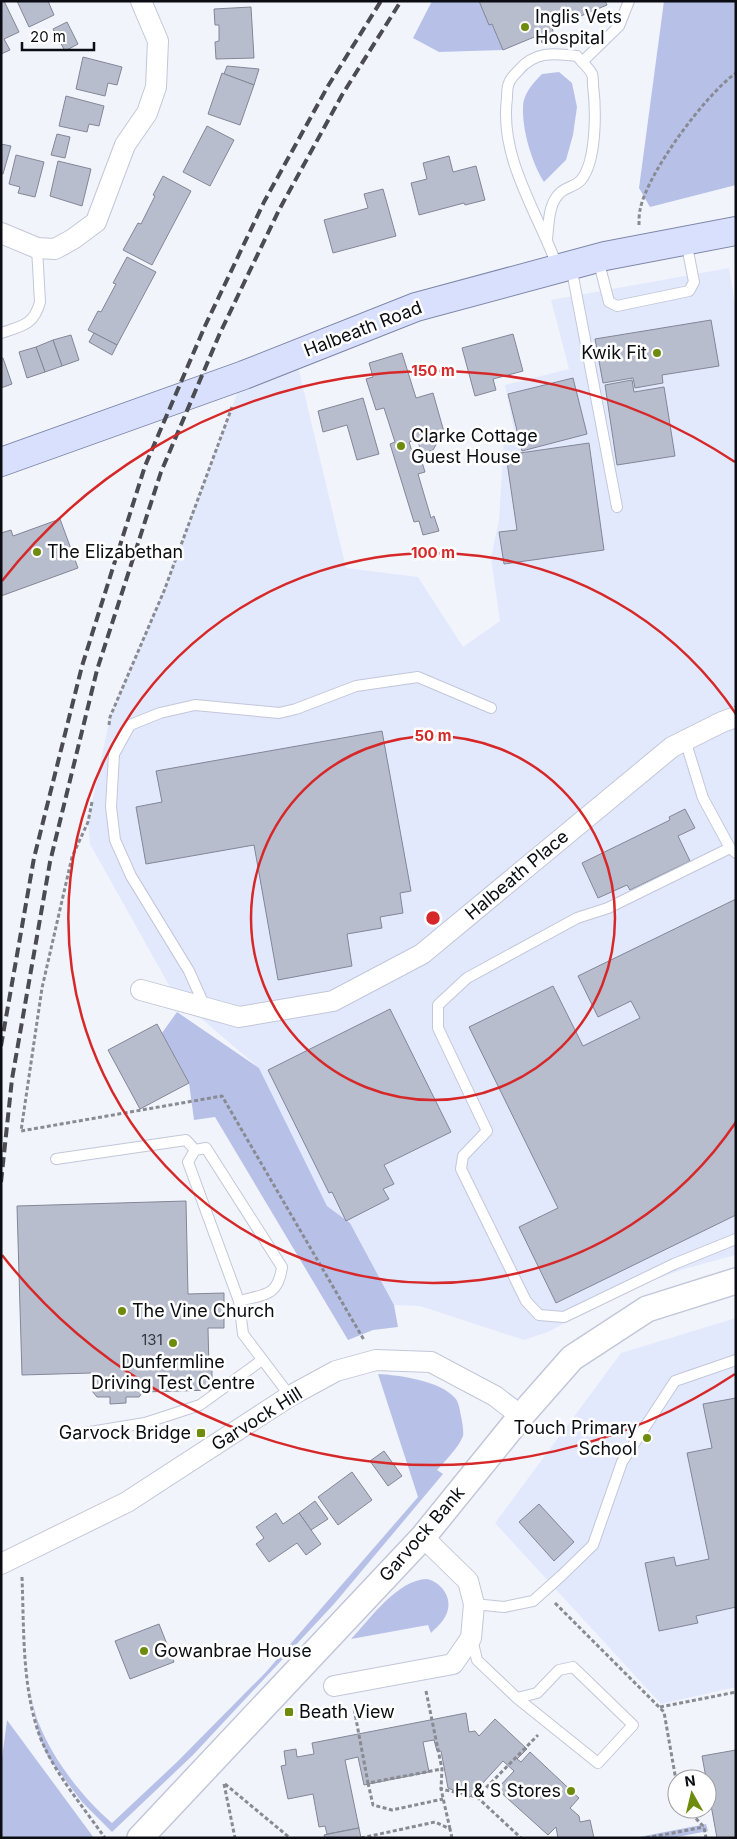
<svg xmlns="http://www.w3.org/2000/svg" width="737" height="1839" viewBox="0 0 737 1839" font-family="Inter,sans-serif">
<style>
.built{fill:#e3e9fd}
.green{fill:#b7c1e8}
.building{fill:#b8bdce;stroke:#828697}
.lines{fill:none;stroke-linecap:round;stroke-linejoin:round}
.service-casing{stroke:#c2c7d9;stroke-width:12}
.minor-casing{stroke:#c2c7d9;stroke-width:22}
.tertiary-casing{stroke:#c2c7d9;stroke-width:28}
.primary-casing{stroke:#7f88aa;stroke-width:30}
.path{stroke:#898b92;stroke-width:3;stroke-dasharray:4 2.5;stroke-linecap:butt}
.service{stroke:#fff;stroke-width:10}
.minor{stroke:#fff;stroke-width:20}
.tertiary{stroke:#fff;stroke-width:25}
.primary{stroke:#d8e0fd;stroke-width:28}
.rail{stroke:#4a4c52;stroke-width:4;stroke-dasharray:10 5;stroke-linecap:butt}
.ring{fill:none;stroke:#d62828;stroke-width:2.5}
.poi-dot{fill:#6e8c0b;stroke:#fff;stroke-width:2}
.labels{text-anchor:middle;stroke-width:5;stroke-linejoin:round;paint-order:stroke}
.number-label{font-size:15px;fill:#363941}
.poi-label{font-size:18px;fill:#0b0d12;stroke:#fff;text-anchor:start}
.street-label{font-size:18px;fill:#0b0d12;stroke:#fff}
.centre{fill:#d62828;stroke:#fff;stroke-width:2.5}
.ring-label{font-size:15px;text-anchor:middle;font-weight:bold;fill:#d62828;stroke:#fff;stroke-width:5;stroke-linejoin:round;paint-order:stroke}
</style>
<rect width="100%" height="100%" fill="#f2f4fc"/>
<!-- built -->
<g class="built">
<path d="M729,268L736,311V1255L684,1269L624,1291L548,1332L524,1340L420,1306L394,1305L350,1223L327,1206L259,1068L175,996L90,844L88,822L110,717L164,591L244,375L295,354L346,568L418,577L463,647L500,621L491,558L499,520L504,438L515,436L505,385L569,369L551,300Z"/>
<path d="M736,1318V1687L661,1704L495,1523L621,1353Z"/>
</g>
<!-- green -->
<g class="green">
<path d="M432,1H479L492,24L503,50L439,52L413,38Z"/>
<path d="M664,1H736V185L650,207L639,188Z"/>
<path d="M559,72L572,83L577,107L573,135L566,160L544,182C532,163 522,130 523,107C523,94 533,83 542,74Z"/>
<path d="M177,1012L259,1068L327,1206L350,1223L394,1305L398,1327L373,1330L348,1340L215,1117L194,1120L189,1083L162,1033Z"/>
<path d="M378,1374C399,1375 441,1381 455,1398C459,1402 460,1411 461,1416C462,1421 464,1431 463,1436C459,1447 445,1461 437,1470L443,1474L334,1604L193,1755L112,1832L82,1802L48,1757L39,1736L29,1686C32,1698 34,1712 39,1724C54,1761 82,1797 112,1823L177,1762L266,1672L418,1497Z"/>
<path d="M427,1579C442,1582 454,1600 446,1615C443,1622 436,1628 431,1633L428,1625L351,1639C371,1618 397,1580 427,1579Z"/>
<path d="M7,1720L94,1838H1V1766Z"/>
<path d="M706,1824L708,1831L672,1838H634Z"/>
</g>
<!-- building -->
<g class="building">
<path d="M1,1H4L19,32L4,39L10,50L1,54Z"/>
<path d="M17,1H48L54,15L29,27Z"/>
<path d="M479,1H605L607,5L552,28L555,37L549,40L542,43L539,35L503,50L492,24L489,25Z"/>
<path d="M251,7L254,58L216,59L215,42L219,41V25H215L214,9Z"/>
<path d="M67,22L78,44L65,51L53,29Z"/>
<path d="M83,57L122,67L117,85L108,83L105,96L76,89Z"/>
<path d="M227,66L259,69L254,85L224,74Z"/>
<path d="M222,73L254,85L240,125L208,114Z"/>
<path d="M66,96L104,106L99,126L89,124L87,132L59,126Z"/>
<path d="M207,126L234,140L210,186L183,172Z"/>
<path d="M57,134L70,137L65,158L51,155Z"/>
<path d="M1,144L11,146L3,174H1Z"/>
<path d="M16,155L44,162L35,197L18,193L20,187L9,184Z"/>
<path d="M449,156L453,172L476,166L485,200L465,205L464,203L419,215L411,183L427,179L423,163Z"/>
<path d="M58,161L91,169L82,206L50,196Z"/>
<path d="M163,176L191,191L152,265L123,250L138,223L141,224L155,196L153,195Z"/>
<path d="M383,189L396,236L333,253L324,220L368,208L364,194Z"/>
<path d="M127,257L156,272L117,345L88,330L98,311L101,312L116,284L113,283Z"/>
<path d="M711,320L719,366L662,375L663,383L635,388L633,378L603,383L595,339Z"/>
<path d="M94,333L117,345L112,355L89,342Z"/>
<path d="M513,334L523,371L493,379L496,390L475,396L462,348Z"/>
<path d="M71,335L79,360L62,366L53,340Z"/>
<path d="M53,340L62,366L45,372L36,347Z"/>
<path d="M36,347L45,372L27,378L19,352Z"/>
<path d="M402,353L416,398L433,393L444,432L434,434L437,443L433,450L427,452L420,448L417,439L409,442L415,461L421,459L425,472L418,474L431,518L434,516L439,531L423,535L419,521L414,522L390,444L395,442L384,408L376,410L366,379L373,377L369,363Z"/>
<path d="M1,358H3L12,384L1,388Z"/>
<path d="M573,378L587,434L522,451L508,394Z"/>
<path d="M632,380L634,392L664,387L675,456L617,465L605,385Z"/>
<path d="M363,398L379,454L357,460L347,425L323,432L318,411Z"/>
<path d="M589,443L604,550L504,564L499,532L517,530L506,455Z"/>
<path d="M60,519L78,568L1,596V533L11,530L13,536Z"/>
<path d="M382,731L411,891L400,893L403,913L380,917L382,928L347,934L352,966L278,980L254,845L146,864L136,807L162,802L156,771Z"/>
<path d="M685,809L695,828L678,836L690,861L630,890L627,885L598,898L582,863L670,820L669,817Z"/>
<path d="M736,899V1215L556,1303L519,1227L558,1208L469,1027L553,986L583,1046L640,1018L631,1001L598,1017L578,976Z"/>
<path d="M390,1009L451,1132L384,1165L394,1184L383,1189L389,1199L346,1221L332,1192L329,1193L268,1070Z"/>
<path d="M157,1024L189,1083L140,1109L108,1050Z"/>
<path d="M186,1201L188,1294L224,1293V1328H208L209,1369H212V1390L143,1392L139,1397H126V1403L110,1404V1397H97L92,1391L91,1373L22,1375L17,1206Z"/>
<path d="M736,1398V1607L696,1616L698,1623L659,1631L645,1563L674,1557L676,1566L709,1559L687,1453L712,1448L703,1404Z"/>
<path d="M384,1451L402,1476L388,1486L370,1461Z"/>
<path d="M352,1472L372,1500L338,1525L318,1497Z"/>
<path d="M315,1501L328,1519L311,1530L299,1513Z"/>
<path d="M539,1504L574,1542L554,1561L519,1522Z"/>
<path d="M276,1513L283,1524L299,1513L321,1544L306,1555L297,1543L269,1562L256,1544L264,1538L256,1527Z"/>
<path d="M159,1624L174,1662L130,1679L115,1641Z"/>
<path d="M466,1713L469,1732L475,1731L479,1736L495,1719L527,1749L517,1759L521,1762L530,1752L579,1798L570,1808L579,1816L580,1822L590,1820L594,1838H558L556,1827L548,1835L497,1789L514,1771L503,1761L470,1797L448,1788L441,1751H437L434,1740L423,1742L429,1772L364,1785L358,1757L345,1760L359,1828L327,1834L325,1826L319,1827L313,1794L288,1799L281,1766L286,1765L284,1751L296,1749L297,1757L314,1754L312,1743Z"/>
<path d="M736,1750V1838H717L702,1756Z"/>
<path d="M359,1828L361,1838H325L324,1835Z"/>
</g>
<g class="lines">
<!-- service casing -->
<g class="service-casing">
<g id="service">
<path d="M582,62L619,26L629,1"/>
<path d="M547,239C549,223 548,203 561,192C567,187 576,186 581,180C597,161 596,109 593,85C593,82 593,77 592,74C589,68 581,61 577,56C554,53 534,51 518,71C515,74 510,79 509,83C507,87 507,94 507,98C499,158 538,213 558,268"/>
<path d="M598,259L609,302L617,306L689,291L694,282L686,241"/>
<path d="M571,266L617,507"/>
<path d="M1,333C22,326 34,325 40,302L37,248"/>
<path d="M685,740L703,798L730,848L736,853"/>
<path d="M730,848L608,908L577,918L467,978L438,1005V1028L487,1131L463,1156L461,1169L526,1301L539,1315L564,1317L674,1264L736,1239"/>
<path d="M205,1007L189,971L131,876L115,840L111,807L114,754L130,725L160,713L195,705L279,713L296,709L356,686L418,677L491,708"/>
<path d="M56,1159L186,1140L195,1150"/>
<path d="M239,1301C264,1294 278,1297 282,1267L206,1148L195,1150L188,1162L239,1301L243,1334L290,1396"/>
<path d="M84,1433L145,1423L200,1405L262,1360"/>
<path d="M474,1604L504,1607L533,1601L561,1576L593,1545L622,1462L675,1381L736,1360"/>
<path d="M472,1639L477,1660L517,1698L598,1763L633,1725L573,1667L559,1670L537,1693L517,1698"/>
</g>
</g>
<!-- minor casing -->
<g class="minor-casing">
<g id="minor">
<path d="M1,233L37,248L55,249L73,239L96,222L125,145L147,113L156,87L158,41L141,1"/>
<path d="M141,990L239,1017L333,1001L422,954L672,747L722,722L736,717"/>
<path d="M1,1564L127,1502L290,1396L336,1371L376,1360L431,1362L495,1396L521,1416"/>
<path d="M334,1686L453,1664L471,1638L474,1604L468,1581L423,1537"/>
</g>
</g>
<!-- tertiary casing -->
<g class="tertiary-casing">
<path id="tertiary" d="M140,1838L423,1537L521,1416L572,1358L647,1309L736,1281"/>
</g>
<!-- primary casing -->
<g class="primary-casing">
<path id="primary" d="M1,462L244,375L416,307L605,256L736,231"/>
</g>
<!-- path -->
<g class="path">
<path d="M639,225C639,220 639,214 640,210C647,173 706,94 736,73"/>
<path d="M109,725L110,717L164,591L232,407"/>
<path d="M92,802L88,822L72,857L42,988L21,1131L222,1096L364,1340"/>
<path d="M22,1577C24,1627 22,1680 37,1728C49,1767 82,1805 105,1838"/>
<path d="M555,1603L664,1712L677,1786"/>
<path d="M426,1691L442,1769L441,1789"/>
<path d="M353,1703L368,1783L442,1769"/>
<path d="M660,1707L736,1692"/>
<path d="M368,1783L373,1805L392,1810L443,1799"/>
<path d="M224,1784L235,1838"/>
<path d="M225,1784L290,1838"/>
<path d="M477,1797L521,1838"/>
<path d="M687,1809L704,1827L706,1838"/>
<path d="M450,1829L441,1789L477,1797L538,1735"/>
<path d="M361,1838L435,1822L450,1829L452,1838"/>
<path d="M646,1838L704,1827"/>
</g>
<!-- service -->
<use href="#service" class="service"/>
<!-- minor -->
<use href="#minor" class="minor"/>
<!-- tertiary -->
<use href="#tertiary" class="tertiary"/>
<!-- primary -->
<use href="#primary" class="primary"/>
<!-- rail -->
<g class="rail">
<path d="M1,1046L34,858L82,666L145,466L205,326L264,202L328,86L381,1"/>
<path d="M1,1182L12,1079L50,862L97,670L161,472L220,333L279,210L342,95L401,1"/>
</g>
</g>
<!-- distance rings -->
<g class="ring">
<circle cx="433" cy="918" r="182"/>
<path d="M736 1122A365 365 0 1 1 736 714"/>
<path d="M735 1374A547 547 0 0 1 2 1255M2 581A547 547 0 0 1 735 462"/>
</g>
<!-- markers -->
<g class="poi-dot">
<circle cx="525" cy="27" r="5"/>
<circle cx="657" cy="353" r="5"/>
<circle cx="401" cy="446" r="5"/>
<circle cx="37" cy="552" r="5"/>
<circle cx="122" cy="1311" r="5"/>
<circle cx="173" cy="1343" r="5"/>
<rect x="196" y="1428" width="10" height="10" rx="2.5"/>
<circle cx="647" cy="1438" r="5"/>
<circle cx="144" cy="1651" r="5"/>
<rect x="284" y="1707" width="10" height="10" rx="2.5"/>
<circle cx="571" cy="1791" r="5"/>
</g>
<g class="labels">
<!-- number labels -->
<g class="number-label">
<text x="152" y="1345">131</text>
</g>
<!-- poi labels -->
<g class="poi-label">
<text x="535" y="23">Inglis Vets<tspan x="535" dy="21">Hospital</tspan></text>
<text x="647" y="359" text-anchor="end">Kwik Fit</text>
<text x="411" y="442">Clarke Cottage<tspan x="411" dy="21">Guest House</tspan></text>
<text x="47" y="558">The Elizabethan</text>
<text x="132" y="1317">The Vine Church</text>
<text x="173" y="1368" text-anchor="middle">Dunfermline<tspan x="173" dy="21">Driving Test Centre</tspan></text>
<text x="637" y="1434" text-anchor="end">Touch Primary<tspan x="637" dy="21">School</tspan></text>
<text x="191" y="1439" text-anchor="end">Garvock Bridge</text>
<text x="154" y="1657">Gowanbrae House</text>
<text x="299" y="1718">Beath View</text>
<text x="561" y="1797" text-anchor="end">H &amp; S Stores</text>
</g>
<!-- street labels -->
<g class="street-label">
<text transform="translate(363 329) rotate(-21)" y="6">Halbeath Road</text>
<text transform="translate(517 875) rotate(-40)" y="6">Halbeath Place</text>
<text transform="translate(257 1419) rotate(-32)" y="6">Garvock Hill</text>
<text transform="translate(422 1534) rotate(-49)" y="6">Garvock Bank</text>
</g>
</g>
<circle cx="433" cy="918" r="8" class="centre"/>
<g class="ring-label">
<text x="433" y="376">150 m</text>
<text x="433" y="558">100 m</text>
<text x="433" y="741">50 m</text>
</g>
<!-- border -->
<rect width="737" height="1839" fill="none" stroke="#0b0d12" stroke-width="5"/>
<!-- north arrow -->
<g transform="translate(692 1794) rotate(352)"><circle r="24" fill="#ffffff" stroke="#9d9ea0"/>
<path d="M0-4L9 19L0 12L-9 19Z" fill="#6e8c0b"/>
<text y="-8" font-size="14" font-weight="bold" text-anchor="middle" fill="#0b0d12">N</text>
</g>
<!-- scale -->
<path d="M22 42v8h72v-8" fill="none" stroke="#0b0d12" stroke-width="2.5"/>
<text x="30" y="42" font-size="15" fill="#0b0d12" stroke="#ffffff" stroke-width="4" paint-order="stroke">20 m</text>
</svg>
